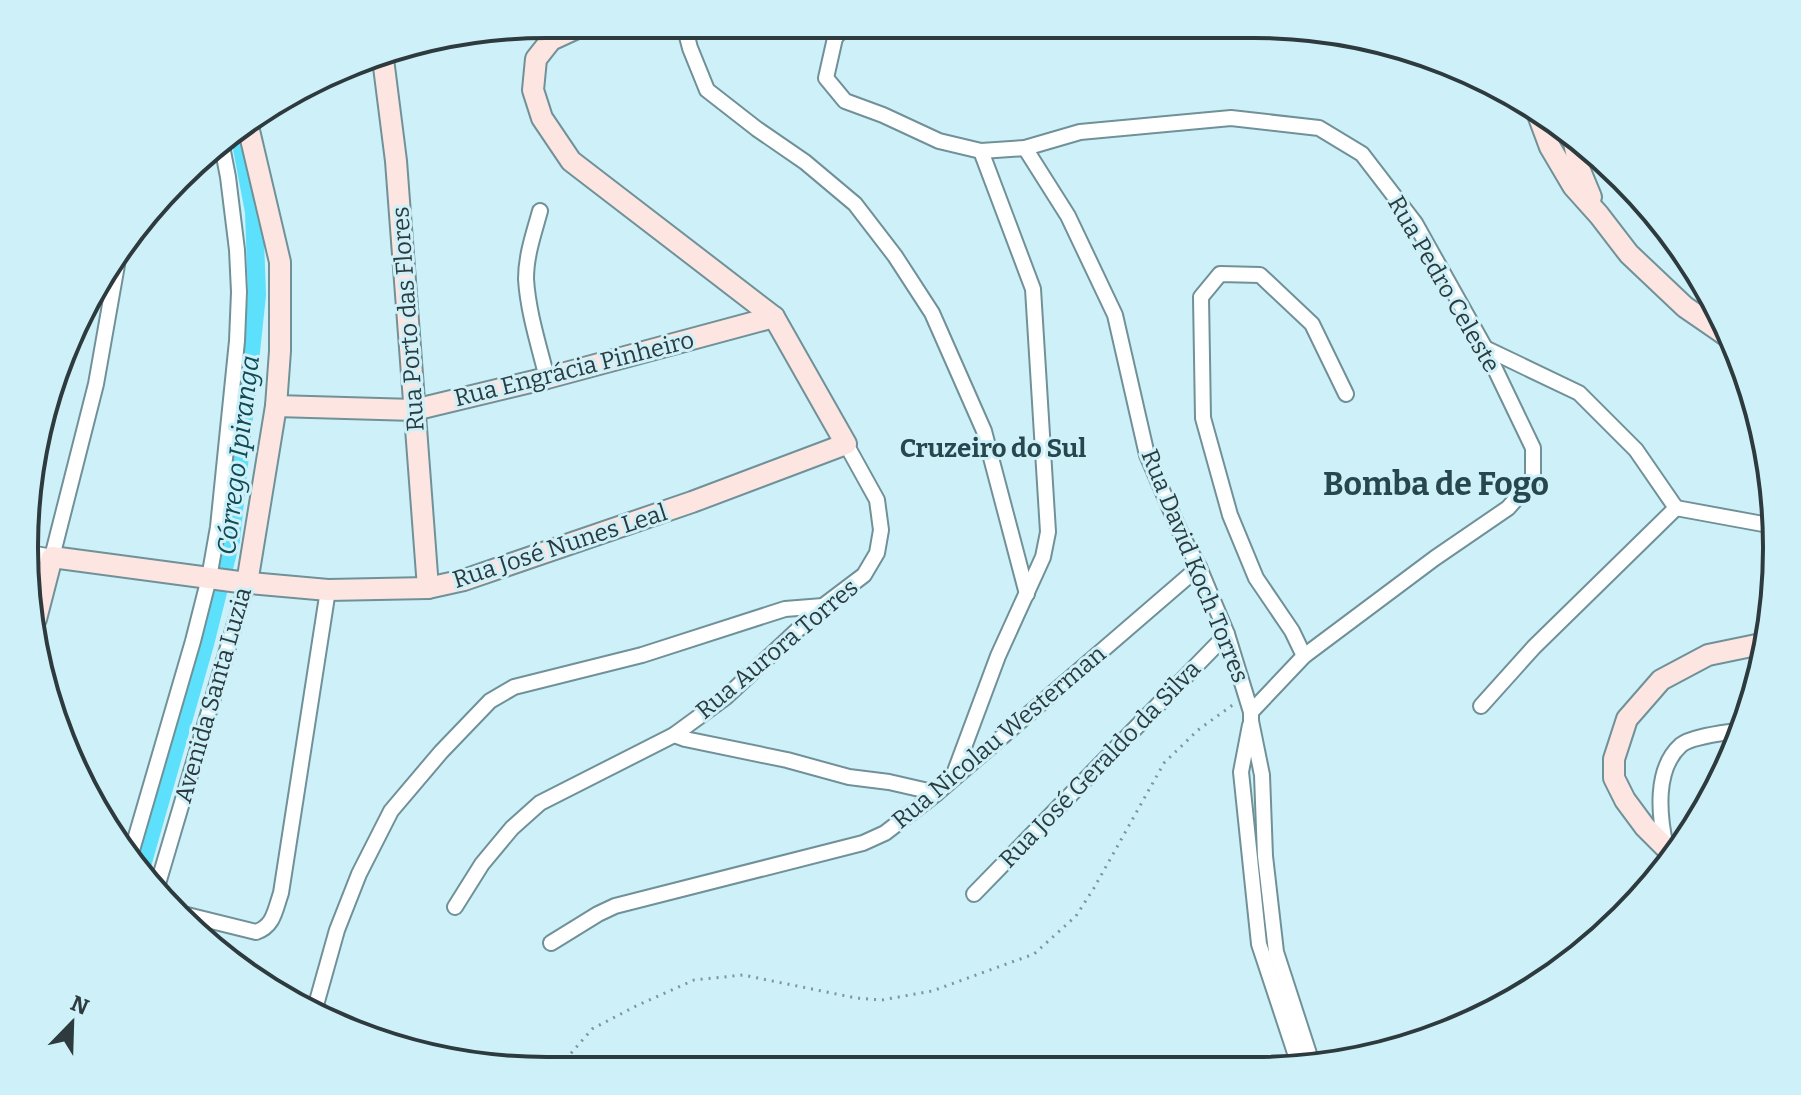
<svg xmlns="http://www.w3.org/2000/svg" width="1801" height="1095" viewBox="0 0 1801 1095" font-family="Bitter,serif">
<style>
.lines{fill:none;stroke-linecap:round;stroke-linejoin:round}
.canal{stroke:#5de0fb;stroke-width:18}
.street-casing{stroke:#709198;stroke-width:18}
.secondary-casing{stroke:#709198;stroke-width:24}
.path{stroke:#7d959b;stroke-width:3;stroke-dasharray:2 6;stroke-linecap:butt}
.street{stroke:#fff;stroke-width:14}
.secondary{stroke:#fde5e1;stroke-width:20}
.labels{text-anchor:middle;stroke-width:6;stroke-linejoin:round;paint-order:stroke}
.street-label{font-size:24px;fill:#2d3a3e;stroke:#cef1f9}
.neighbourhood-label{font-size:26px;font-weight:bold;fill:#28464d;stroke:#cef1f9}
.water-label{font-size:26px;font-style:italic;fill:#104a55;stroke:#cef1f9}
.district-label{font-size:32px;font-weight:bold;fill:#28464d;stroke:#cef1f9}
.rim{fill:none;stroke:#2d3a3e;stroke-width:4}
</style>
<rect width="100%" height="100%" fill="#cef1f9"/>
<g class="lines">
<!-- canal -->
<path class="canal" d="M141,869L205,644L231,540L257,295L254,212L238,127"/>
<!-- street casing -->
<g class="street-casing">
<g id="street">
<path d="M684,25L690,48L707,90L757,129L805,162L855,204L895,256L932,313L984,431L1027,594"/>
<path d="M845,26L835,38L826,78L845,101L883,115L939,141L981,151L1025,148L1080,132L1231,118L1319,128L1362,154L1415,223L1485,348L1533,448V480L1508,508L1435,558L1304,656L1251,712"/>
<path d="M1025,148L1068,216L1115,315L1147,455L1180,532L1199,567L1227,634L1251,712V721L1262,775L1265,856L1276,952L1313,1066"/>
<path d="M540,211C534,233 526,255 526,279C528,312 539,346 547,378"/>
<path d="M1485,348L1579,393L1636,450L1676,508"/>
<path d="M1676,508L1774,526"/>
<path d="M25,552L52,557L96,384L117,265L118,251"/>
<path d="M1304,656L1292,631L1256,578L1230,515L1203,418L1201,297L1220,274L1260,275L1312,324L1346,394"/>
<path d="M1481,706L1534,647L1676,508"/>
<path d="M1250,725L1241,772L1259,944L1300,1068"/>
<path d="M674,735L685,739L787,760L849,777L889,782L937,793"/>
<path d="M954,774L998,656L1043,557L1048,532L1033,289L981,151"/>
<path d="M1666,847C1659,816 1654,769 1681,745C1692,736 1726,733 1741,730"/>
<path d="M130,857L193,641L209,578L218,527L237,341L239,292L237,250L228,177L221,141"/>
<path d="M157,887L247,583"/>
<path d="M974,894L1227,634"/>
<path d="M455,907L482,864L512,828L540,803L674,735L726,697L823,606L864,575L877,553L881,530L877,500L846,444"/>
<path d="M183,914L256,932C274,926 275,910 281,893L328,590"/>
<path d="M551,943L598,914L615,906L863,843L885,833L937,793L1199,567"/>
<path d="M314,1012L337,930L359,874L391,811L441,752L490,701L514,687L642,655L785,609L823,606"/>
</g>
</g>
<!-- secondary casing -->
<g class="secondary-casing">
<g id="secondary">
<path d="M382,51L396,161L428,588"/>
<path d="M1537,112L1550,147L1573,186L1599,215L1629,254L1685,307L1730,338"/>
<path d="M1572,132L1579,168L1591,197"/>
<path d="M276,406L414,410L547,378L774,317"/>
<path d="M247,583L276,406L280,351V262L247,122"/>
<path d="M36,619L52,557L239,582L328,590L428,588L464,580L692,502L846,444L774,317L571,161L542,118L533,90L536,59L551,40L577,28L604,24"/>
<path d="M1677,854L1666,848L1645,827L1625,800L1614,778V759L1627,719L1661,680L1708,655L1766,643"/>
</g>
</g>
<!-- path -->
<path class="path" d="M563,1067L567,1058L592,1029L636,1006L694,980L743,975L856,998L882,1000L932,991L1034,954L1076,916L1094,888L1164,763L1198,730L1234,704"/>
<!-- street -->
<use href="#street" class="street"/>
<!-- secondary -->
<use href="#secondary" class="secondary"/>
</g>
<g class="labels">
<!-- street labels -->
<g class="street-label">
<text transform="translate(1444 284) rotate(60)" y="8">Rua Pedro Celeste</text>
<text transform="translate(408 319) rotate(-94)" y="8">Rua Porto das Flores</text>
<text transform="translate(574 369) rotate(-14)" y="8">Rua Engrácia Pinheiro</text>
<text transform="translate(560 546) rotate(-18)" y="8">Rua José Nunes Leal</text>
<text transform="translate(1195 566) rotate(68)" y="8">Rua David Koch Torres</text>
<text transform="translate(777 649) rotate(-40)" y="8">Rua Aurora Torres</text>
<text transform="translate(213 695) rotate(-74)" y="8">Avenida Santa Luzia</text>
<text transform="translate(999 737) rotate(-40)" y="8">Rua Nicolau Westerman</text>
<text transform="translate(1100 764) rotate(-46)" y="8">Rua José Geraldo da Silva</text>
</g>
<!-- neighbourhood labels -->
<g class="neighbourhood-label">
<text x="993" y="457">Cruzeiro do Sul</text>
</g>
<!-- water labels -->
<g class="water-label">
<text transform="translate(238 455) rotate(-83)" y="9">Córrego Ipiranga</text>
</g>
<!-- district labels -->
<g class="district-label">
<text x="1436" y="495">Bomba de Fogo</text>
</g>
</g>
<!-- crop -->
<path d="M0 0H1801V1095H0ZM547 38H1254A509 509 0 0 1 1763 547V548A509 509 0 0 1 1254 1057H547A509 509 0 0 1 38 548V547A509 509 0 0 1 547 38Z" fill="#cef1f9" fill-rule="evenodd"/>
<path class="rim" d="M547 38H1254A509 509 0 0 1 1763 547V548A509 509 0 0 1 1254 1057H547A509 509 0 0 1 38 548V547A509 509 0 0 1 547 38Z"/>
<!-- north arrow -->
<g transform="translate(72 1023) rotate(23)" stroke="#cef1f9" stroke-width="6" paint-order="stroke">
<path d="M0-6L14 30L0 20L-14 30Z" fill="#2d3a3e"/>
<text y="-12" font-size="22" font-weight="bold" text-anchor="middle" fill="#2d3a3e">N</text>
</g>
</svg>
